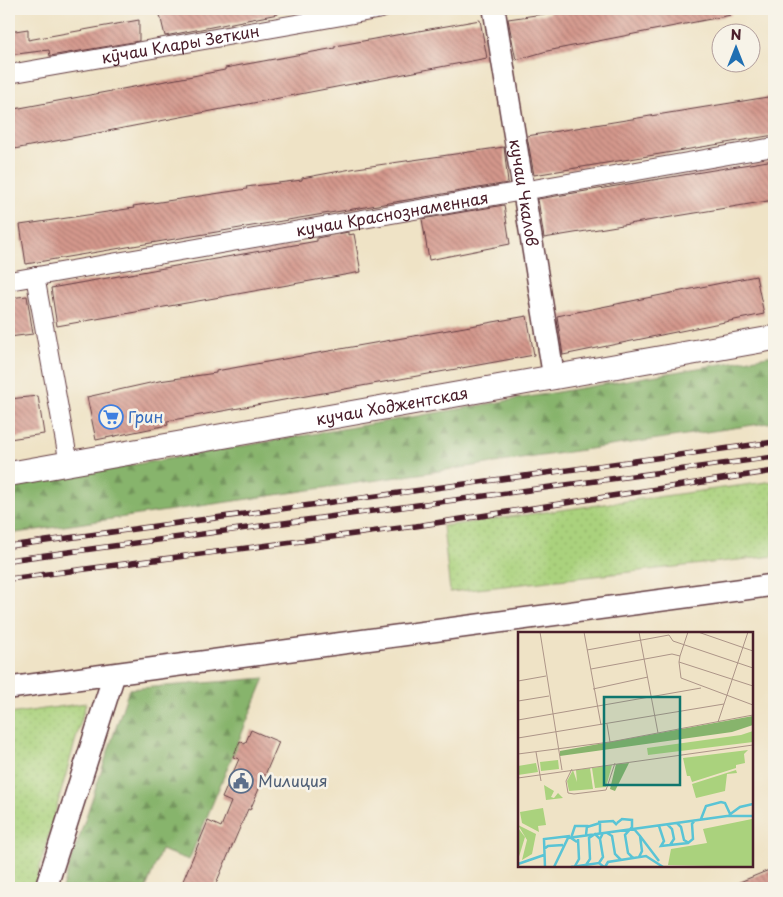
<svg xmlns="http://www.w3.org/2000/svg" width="783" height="897" viewBox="0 0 783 897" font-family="'Playpen Sans',sans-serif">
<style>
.grass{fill:url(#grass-dots);stroke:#7a7854}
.forest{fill:url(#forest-firs);stroke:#686a4c}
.building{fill:url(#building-back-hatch)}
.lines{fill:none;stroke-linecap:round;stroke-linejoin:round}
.minor-casing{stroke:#633c42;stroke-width:20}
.tertiary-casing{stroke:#633c42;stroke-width:24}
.secondary-casing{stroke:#633c42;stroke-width:26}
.minor{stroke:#fff;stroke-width:18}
.tertiary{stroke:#fff;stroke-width:21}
.secondary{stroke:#fff;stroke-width:24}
.rail-casing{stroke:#4a1f2b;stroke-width:5.5}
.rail{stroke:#f7f3e8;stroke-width:4;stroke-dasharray:11;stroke-linecap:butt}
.labels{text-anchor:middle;stroke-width:5;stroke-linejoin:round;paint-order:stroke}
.street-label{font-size:16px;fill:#4a1f2b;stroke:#f7f3e8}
.shop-label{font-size:16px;fill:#366cbe;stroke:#f7f3e8;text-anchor:start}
.service-label{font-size:16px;fill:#4e5e75;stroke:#f7f3e8;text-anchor:start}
.inset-river{fill:none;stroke:#5ac4d5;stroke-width:2.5}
.inset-road{fill:none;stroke:#ad9588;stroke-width:1}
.view{fill:#0f766e;fill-opacity:0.15;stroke:#0f766e;stroke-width:2.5}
.inset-edge{fill:none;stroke:#4a1f2b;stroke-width:2.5}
</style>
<defs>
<pattern id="grass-dots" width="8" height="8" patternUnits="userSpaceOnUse" patternTransform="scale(1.25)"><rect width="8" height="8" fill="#aad27d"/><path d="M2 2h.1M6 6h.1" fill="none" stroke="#94b46c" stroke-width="1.8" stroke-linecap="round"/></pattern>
<pattern id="forest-firs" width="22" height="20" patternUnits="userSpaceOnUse" patternTransform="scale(1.25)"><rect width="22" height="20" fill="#87b46c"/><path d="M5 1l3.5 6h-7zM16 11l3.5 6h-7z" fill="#709259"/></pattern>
<pattern id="building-back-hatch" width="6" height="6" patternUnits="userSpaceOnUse" patternTransform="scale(1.25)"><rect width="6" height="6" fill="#d4988c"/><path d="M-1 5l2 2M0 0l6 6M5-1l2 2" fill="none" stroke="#ae7b73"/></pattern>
</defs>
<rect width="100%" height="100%" fill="#f7f3e8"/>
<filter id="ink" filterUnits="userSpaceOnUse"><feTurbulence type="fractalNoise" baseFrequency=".02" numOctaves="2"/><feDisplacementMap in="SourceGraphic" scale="10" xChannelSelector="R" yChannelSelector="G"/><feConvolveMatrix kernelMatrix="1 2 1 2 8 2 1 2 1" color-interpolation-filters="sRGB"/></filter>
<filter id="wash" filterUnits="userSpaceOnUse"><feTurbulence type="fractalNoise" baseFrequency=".0096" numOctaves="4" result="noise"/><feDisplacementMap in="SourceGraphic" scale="20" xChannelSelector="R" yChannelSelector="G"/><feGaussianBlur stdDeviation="1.12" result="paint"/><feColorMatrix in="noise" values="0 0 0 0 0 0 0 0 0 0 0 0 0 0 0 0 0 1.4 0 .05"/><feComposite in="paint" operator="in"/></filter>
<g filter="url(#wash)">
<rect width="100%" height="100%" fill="#efe3c6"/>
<!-- grass -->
<g class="grass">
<path d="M774,481V556L450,592L443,526Z"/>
<path d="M86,703L34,888H9V714Z"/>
</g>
<!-- forest -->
<g class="forest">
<path d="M774,355V422L9,534V486Z"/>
<path d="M265,678L189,860L161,850L146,888H62L129,689Z"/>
</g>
<g id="blocks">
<!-- building -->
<g class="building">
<path d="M198,9H277L278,14L165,36L160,15Z"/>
<path d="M560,9H730L731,15L547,51L516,60L508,19L550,13L549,11Z"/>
<path d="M139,20V41L50,56L49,50L9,55V32L28,29V40Z"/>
<path d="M480,20L487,58L9,150V110L225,70V68L335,48V46Z"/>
<path d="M774,96V135L534,175L527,136Z"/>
<path d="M504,147L508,183L26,264L20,225L134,208L133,206L247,189L246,187L302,180V178L357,168Z"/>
<path d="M774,160V200L544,238L538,199Z"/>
<path d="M504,205L510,244L429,260L422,219Z"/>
<path d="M348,232V235L354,234L361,272L57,326L51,288L317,241V238Z"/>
<path d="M756,276L764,314L563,355L557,316Z"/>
<path d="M27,296L33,334L9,337V298Z"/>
<path d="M527,316L534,355L167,421L168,425L96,440L87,397L159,381L216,373V371Z"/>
<path d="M38,396L44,434L9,439V399Z"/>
<path d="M251,730L279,742L250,810L248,809L214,888H180L208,821L221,827L231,802L222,798L239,759L233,757L240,741L245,744Z"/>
<path d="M774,868V888H725Z"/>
</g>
</g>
</g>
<g filter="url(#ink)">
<use href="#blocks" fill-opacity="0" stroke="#633c42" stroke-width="1"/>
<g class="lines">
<!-- minor casing -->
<g class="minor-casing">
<g id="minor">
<path id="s1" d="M9,74L382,9"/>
<path d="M35,276L69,464"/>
<path id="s2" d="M9,281L774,147"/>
</g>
</g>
<!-- tertiary casing -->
<g class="tertiary-casing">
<g id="tertiary">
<path id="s3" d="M494,9L554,378"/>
<path d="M9,688L774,585"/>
<path d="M46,888L114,675"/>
</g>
</g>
<!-- secondary casing -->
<g class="secondary-casing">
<g id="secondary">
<path id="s4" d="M9,474L774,338"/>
</g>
</g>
<!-- minor -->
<use href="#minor" class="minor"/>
<!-- tertiary -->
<use href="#tertiary" class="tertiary"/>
<!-- secondary -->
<use href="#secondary" class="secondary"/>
<!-- rail casing -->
<g class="rail-casing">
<g id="rail">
<path d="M9,546L774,442"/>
<path d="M9,560L774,457"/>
<path d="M9,579L416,526L774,471"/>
</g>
</g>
<!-- rail -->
<use href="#rail" class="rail"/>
</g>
</g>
<!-- icons -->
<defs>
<g id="supermarket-ring" transform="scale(1.25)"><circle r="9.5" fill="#f7f3e8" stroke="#3f7fe0" stroke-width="1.5"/><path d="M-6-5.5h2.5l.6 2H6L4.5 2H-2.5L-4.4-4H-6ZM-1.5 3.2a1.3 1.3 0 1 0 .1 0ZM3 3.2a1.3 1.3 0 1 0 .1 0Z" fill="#3f7fe0"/></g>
<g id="civic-ring" transform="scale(1.25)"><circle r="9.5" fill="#f7f3e8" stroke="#5c6f8a" stroke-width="1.5"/><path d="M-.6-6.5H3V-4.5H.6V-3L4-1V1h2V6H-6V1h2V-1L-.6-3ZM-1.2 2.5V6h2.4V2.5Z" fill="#5c6f8a"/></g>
</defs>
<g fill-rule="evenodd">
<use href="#supermarket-ring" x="111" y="417"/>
<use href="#civic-ring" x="241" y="781"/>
</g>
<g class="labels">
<!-- street labels -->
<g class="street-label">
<text dy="6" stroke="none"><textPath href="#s1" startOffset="174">кӯчаи Клары Зеткин</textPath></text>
<text dy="6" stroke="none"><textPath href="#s3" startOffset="186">кучаи Чкалов</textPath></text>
<text dy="6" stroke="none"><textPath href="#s2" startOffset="389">кучаи Краснознаменная</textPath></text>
<text dy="6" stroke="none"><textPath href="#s4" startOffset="389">кучаи Ходжентская</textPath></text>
</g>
<!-- shop labels -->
<g class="shop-label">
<text x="128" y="423">Грин</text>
</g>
<!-- service labels -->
<g class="service-label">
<text x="258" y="787">Милиция</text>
</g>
</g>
<!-- overview -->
<g transform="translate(518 632)">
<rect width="235" height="235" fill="#efe3c6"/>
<path d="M235,99V110L130,123L129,116L223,103ZM230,118L226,122L227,131L218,133V136L174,150L172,144H169L165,126ZM40,128L41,137L23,139L22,130ZM18,131L20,140L0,143V134ZM94,133L88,155L77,156L74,136ZM72,136L75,157L51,159L49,149L55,138L59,150L58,138ZM218,138L219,141L209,142L207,159L178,166L174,152ZM26,153L36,159L33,165L36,166L40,161L45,166L28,168ZM25,176L28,193L20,194L21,200L4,191L2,180ZM234,187L235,235L150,233L153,217L189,211L185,197ZM0,193L18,202L14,222L4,228L9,208ZM0,196L7,205L0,228Z" fill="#aad27d"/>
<path d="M235,84V93L214,100L42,124V119ZM111,131L97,159L92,157L98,132Z" fill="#87b46c"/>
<path class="inset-river" d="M211,183L222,175L235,172M183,187L188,174L203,170L207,171L213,184M80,190L95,189L99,193M99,191L104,187L114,188V195L107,203L110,221L115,226M159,191L163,195L166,208L171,211M149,192L154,197L156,207L152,213M141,194L146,209L143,214L170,211L175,207L174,192L177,188M69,195L82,191V201M116,197L122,204L124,219L121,225M89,201L94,204L97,222L103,228M122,204L141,229M59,210L53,206L57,194H69L68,203M26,217L30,214L45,213M81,231L85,225L82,207M0,232L26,223M68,233L72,227L71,206L77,202L82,207L85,201M57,234L61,227L60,207M27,235L26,207L52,204M36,235L50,206L209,184H235M53,235L81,231L86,235M87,235L90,230L128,224L145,235"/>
<path class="inset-road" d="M22,0L44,138M66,0L83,93M121,0L140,101M180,0L235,19M69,18L151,3L155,9L235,36M162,24L170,0M161,30L163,46L235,73M73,37L154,22L162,24L161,30L235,54M0,49L28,44M75,57L130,45M0,69L31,64M0,88L183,56M200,90L230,0M89,92L92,110M0,106L206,72M18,120L23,149M0,122L92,110L235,83M54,137L48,149L50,161L56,162L88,158L97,131M0,146L235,113"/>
<path class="view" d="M86,65H162V153H86Z"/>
<rect width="235" height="235" class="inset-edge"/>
</g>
<!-- margin -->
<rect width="783" height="897" fill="none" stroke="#f7f3e8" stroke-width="30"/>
<!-- north arrow -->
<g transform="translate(736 48)"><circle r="24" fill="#f7f3e8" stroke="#b29e9c"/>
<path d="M0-4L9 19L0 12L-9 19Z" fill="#1f6fb2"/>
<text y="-8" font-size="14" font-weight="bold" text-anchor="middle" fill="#4a1f2b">N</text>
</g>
</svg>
